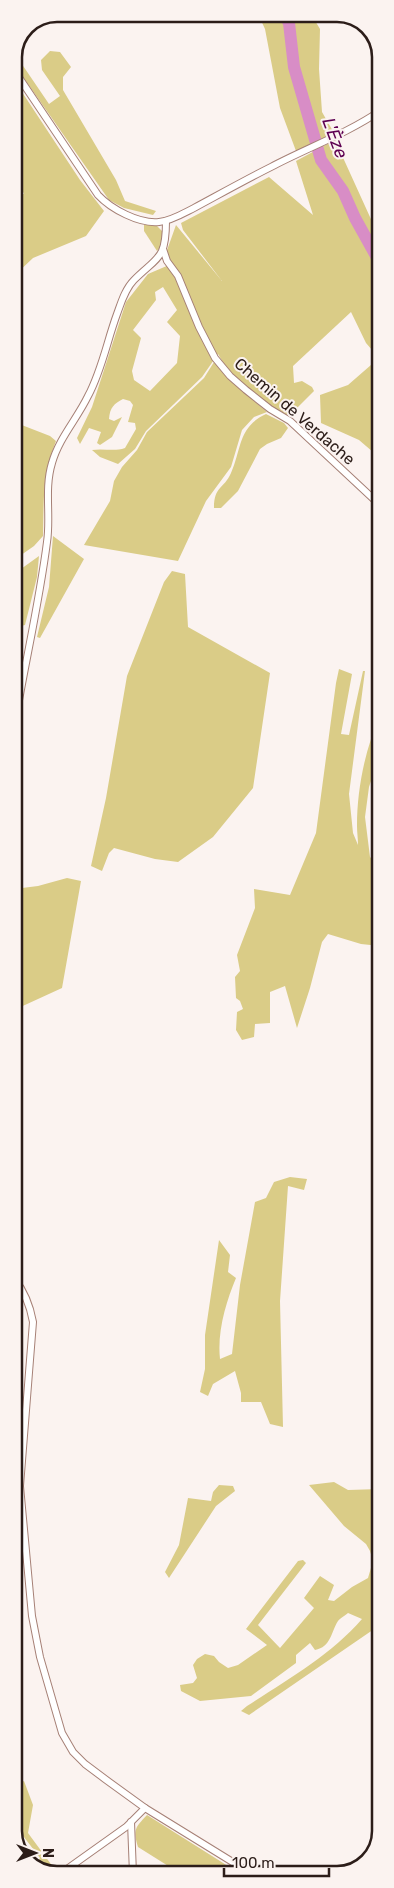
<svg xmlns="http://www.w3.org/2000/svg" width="394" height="1888" viewBox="0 0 394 1888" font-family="Rubik,sans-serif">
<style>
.green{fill:#dacc87;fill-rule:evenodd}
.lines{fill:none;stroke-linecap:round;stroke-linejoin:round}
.river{stroke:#d88dc6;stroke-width:12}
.minor-casing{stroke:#a68076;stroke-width:8}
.minor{stroke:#fff;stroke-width:6}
.labels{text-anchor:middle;stroke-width:4;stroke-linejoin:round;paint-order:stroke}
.street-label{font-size:16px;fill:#2c1d19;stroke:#fbf3f0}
.water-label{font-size:18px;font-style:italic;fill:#5e0051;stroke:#fbf3f0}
.rim{fill:none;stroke:#2c1d19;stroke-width:2.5}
</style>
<rect width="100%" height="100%" fill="#fbf3f0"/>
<!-- green -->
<g class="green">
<path d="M258,14H311L320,29L319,69L322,112L334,133L296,151L280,108L265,29Z"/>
<path d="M50,51L60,52L71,67L63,77V90L116,180L125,201L156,211L153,215L124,208L109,200L14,64L15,54L49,104L60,96L42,70L41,60Z"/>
<path d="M14,80L80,180L104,211L86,236L33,258L14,276V206L24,193L20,191L14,181Z"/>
<path d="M335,140L380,239V458L359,440L321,423L320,395L348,385L379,358L366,343L351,312L293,366L294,383L302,381L312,387L314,391L289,416C260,400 234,383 218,354L202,377L146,431L135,449L118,464L100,457L92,450C104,448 114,452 125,448L136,429L135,423L128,422L133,405L130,401L123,399C114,404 110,407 109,419L114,421L122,417L112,437L100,445L97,443L101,432L89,428L80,444L77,438L92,407L126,302L148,274L169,265L170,258L166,253L176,225L222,281L183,230L181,223L269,177L313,215L296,161ZM163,287L177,310L167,322L180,336L177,363L150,391L134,380L132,371L141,338L133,330L156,300L155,292Z"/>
<path d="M148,224L157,226L162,231V245L157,251L144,231V225Z"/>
<path d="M214,362L244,392L267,412L254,417L242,430L231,467L206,501L178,561L84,545L110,501L114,481L122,467L137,450L147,432L204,378Z"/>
<path d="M266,414L284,423L288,428L281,438L267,444L260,449L238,491L221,508H214C214,486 224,489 231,473C242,448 238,427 266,414Z"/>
<path d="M14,422L50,436L56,441C42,476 44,499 43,536L34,546L14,560Z"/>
<path d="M53,536L84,559L40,638L37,637L49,587Z"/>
<path d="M39,556L37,577L25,625L21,626L17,649L14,648V574Z"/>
<path d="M172,571L185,574L188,627L270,673L253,788L213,837L178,862L155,859L114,848L109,853L102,871L91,866L106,798L127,676L164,582Z"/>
<path d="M339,669L352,674L341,734L349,735L363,671H365L349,794L353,833L358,845C358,839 357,832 357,826C357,789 365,749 380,716V754L369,787L365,817L370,857L380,867V946L361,944L328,934L322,942L310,988L297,1028L285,986L270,992V1023L255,1024L254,1037L242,1040L236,1030L237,1012L243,1009L240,1001L236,998L235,977L240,971L237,955L255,908L254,889L290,895L316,833L336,683Z"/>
<path d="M67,878L81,881L62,988L14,1010V889L38,886Z"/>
<path d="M290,1177L307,1179L304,1190L288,1186L280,1301L283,1427L270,1424L261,1402H241V1393L235,1371L213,1384L208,1396L200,1392L205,1369V1335L219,1240L230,1255L228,1272L236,1278C226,1302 217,1332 220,1359L232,1354L240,1285L255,1202L266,1198L274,1182Z"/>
<path d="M334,1482L348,1490L380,1489V1625L249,1715L241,1711L247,1706C287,1680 331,1655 362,1619L348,1613C345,1616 340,1618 338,1621C331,1632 331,1647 315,1650L310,1643L296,1655V1663L251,1696L200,1701L181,1691L180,1685L193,1683L197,1678L193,1665L197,1659L205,1654L214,1656L219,1662L228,1668L238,1665L267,1645L246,1629L298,1561L303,1560L306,1563L258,1625L280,1648L314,1608L304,1598L320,1576L334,1585L328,1600L334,1601L352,1587L368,1578L373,1561L370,1551L366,1544L344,1526L309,1485Z"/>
<path d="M219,1485L233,1486L235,1491L216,1506L169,1578L165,1572L179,1545L188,1498L211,1501L213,1492Z"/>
<path d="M24,1781L33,1805L28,1833L56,1871L52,1874L35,1866L40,1858L14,1824V1786Z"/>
<path d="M147,1815L239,1873V1874H181L138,1847C133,1829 135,1828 147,1815Z"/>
</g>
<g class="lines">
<!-- river -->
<path class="river" d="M284,14L289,23L294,67L321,160L343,191L355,218L380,263"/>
<!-- minor casing -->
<g class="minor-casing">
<g id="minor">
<path d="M14,70L98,195C111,209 139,224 159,222C171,221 184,213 194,208C220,194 245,180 271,167C307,148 346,134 380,111"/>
<path d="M163,249L167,261L178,276L199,327L215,358L230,376L246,390L270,409L290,421L380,505"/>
<path d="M14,729C24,667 39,605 47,542C51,516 44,489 52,463C59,438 77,419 88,396C102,370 107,341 117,314C121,303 125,289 134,280C158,256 166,260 166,221"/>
<path d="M14,1278C25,1292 30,1305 33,1322L20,1486L32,1616L40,1657L62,1733L73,1752L85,1764L105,1779L145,1808L252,1874"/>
<path d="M131,1822L133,1874"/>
<path d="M60,1874L126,1827L145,1808"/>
</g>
</g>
<!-- minor -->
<use href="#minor" class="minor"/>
</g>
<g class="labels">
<!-- street labels -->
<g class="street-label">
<text transform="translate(295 411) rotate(41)" y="6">Chemin de Verdache</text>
</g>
<!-- water labels -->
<g class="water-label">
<text transform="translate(335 138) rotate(69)" y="6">L'Èze</text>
</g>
</g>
<!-- crop -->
<path d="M0 0H394V1888H0ZM57 22H337A35 35 0 0 1 372 57V1831A35 35 0 0 1 337 1866H57A35 35 0 0 1 22 1831V57A35 35 0 0 1 57 22Z" fill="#fbf3f0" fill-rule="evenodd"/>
<path class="rim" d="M57 22H337A35 35 0 0 1 372 57V1831A35 35 0 0 1 337 1866H57A35 35 0 0 1 22 1831V57A35 35 0 0 1 57 22Z"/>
<!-- north arrow -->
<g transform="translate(35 1853) rotate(90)" stroke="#fbf3f0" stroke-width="4" paint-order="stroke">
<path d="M0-4L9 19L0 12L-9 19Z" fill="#2c1d19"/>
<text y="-8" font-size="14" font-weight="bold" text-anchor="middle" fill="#2c1d19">N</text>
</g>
<!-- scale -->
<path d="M224 1868v8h105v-8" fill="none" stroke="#2c1d19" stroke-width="2.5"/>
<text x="232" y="1868" font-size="15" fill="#2c1d19" stroke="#fbf3f0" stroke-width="4" paint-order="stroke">100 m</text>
</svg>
